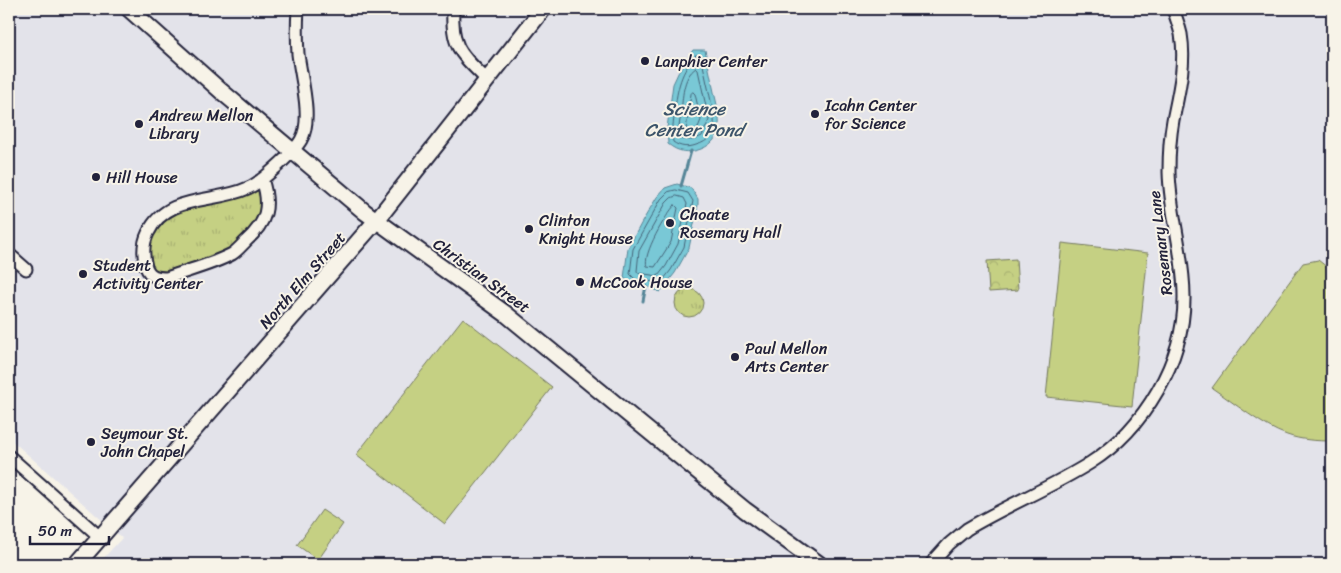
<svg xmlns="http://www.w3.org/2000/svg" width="1341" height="573" viewBox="0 0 1341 573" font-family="Sriracha,sans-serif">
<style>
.built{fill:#e3e3ea}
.grass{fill:url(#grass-tufts);stroke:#74795f}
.park{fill:url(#park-crowns);stroke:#74795f}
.garden{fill:#c5d083;stroke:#74795f}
.water{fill:#79c8d6;stroke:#568698}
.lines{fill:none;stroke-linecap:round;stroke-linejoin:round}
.shore{stroke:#456479;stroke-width:1}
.stream{stroke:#568698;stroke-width:3}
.minor-casing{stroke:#22223b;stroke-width:15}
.secondary-casing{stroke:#22223b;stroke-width:19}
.minor{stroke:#f7f3e8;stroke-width:11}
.secondary{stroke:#f7f3e8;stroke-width:15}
.poi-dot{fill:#22223b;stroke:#f7f3e8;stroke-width:2}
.labels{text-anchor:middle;stroke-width:4;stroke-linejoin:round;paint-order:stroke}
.poi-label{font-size:16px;fill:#22223b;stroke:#f7f3e8;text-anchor:start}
.street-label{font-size:16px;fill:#22223b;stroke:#f7f3e8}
.water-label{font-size:18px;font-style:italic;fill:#3c546a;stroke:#f7f3e8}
</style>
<defs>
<pattern id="grass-tufts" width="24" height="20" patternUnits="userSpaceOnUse" patternTransform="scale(1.25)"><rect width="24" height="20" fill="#c5d083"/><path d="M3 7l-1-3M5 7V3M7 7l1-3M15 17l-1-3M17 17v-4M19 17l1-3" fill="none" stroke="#a9b272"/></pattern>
<pattern id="park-crowns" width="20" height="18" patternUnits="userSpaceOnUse" patternTransform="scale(1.25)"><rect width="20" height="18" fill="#c5d083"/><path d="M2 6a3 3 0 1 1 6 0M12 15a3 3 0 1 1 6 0" fill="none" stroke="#a9b272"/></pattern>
</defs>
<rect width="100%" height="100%" fill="#f7f3e8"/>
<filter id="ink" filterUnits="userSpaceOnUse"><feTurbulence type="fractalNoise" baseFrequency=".02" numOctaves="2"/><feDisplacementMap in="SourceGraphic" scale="10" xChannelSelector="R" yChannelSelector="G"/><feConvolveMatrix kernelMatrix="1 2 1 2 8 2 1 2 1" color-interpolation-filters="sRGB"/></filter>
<g filter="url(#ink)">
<!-- built -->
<path class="built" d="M9,9H1332V564H98L122,538L9,438Z"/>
<!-- grass -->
<g class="grass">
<path d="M263,183L264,219L233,253L156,278L144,253L151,227L186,203Z"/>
<circle cx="689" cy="303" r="14"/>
</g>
<!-- park -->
<path class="park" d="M1016,259L1018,290L989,292L987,261Z"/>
<!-- garden -->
<g class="garden">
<path d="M1062,243L1148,253L1132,406L1046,397Z"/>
<path d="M1318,260L1332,271V441C1317,441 1301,440 1287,435C1263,427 1233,402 1212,388L1303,263Z"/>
<path d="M463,318L552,387L445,524L356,455Z"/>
<path d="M322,510L343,524L318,560L297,545Z"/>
</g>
<!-- water -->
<g class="water">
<path d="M693,50H705C708,64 711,78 714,92C719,113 727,139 701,149C688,154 678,152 668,144L667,128L673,84L680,69Z"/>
<path d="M677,184L691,188L698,199V205L689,248L675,273L660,292L644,285H635L624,278L628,248L642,222L657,197L665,188Z"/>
</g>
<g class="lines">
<!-- shore -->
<g class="shore">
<path d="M696,55L701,57C704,68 706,80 709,92C713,112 723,138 696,145C688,148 680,147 673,142C671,131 674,121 675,110C677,89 681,71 696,55Z"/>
<path d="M696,68L698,70L709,120L702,136L693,140L680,139L679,137C678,129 680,121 681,113C683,98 682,77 696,68Z"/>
<path d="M693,92L695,94L701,120L697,130L688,133L686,130L691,94Z"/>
<path d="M676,190L688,193L693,201L684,247L671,270L660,284L645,280H636L630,274L633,249L661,199L668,192Z"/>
<path d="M677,196L684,198L687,204L678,244L666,266L658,276L638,273L637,271L639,251L666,203L671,198Z"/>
<path d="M675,205L678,208L671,242L655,267L647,266C642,255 666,214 675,205Z"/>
</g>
<!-- stream -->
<g class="stream">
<path d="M681,186L691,151"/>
<path d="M643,301L646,286"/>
</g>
<!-- minor casing -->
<g class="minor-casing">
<g id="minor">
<path d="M453,9C451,48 461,54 487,80"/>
<path d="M262,179C271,206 267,222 246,241C242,245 237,251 232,254C211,265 188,270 167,278C157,278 150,277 146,267C143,256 143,243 148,233C167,193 214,204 248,188C261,183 294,152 301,140C313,120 301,78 298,54C297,39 297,24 298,9"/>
<path d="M9,254L26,269"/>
<path d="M9,456L101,538"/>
<path d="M931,564L949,544L967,529C1007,505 1050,488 1090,463C1144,429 1185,360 1184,296C1184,254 1170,214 1169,172C1169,155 1170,137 1173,120C1179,91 1186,63 1181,34C1179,26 1176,17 1173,9"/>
</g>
</g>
<!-- secondary casing -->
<g class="secondary-casing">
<g id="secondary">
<path d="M129,9L221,91L365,212L506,314L745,510L819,564"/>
<path d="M77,564L376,221L543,9"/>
</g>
</g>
<!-- minor -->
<use href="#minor" class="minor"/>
<!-- secondary -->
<use href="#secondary" class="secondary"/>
</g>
</g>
<!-- markers -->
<g class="poi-dot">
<circle cx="645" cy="61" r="5"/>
<circle cx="815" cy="114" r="5"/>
<circle cx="139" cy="124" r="5"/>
<circle cx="96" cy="177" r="5"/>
<circle cx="670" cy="223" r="5"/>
<circle cx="529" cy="229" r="5"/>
<circle cx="83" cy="274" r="5"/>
<circle cx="580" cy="282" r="5"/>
<circle cx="735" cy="357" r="5"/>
<circle cx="91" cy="442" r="5"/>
</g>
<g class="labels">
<!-- poi labels -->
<g class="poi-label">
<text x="655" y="67">Lanphier Center</text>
<text x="825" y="111">Icahn Center<tspan x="825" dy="18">for Science</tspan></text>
<text x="149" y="121">Andrew Mellon<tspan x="149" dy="18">Library</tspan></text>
<text x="106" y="183">Hill House</text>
<text x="680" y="220">Choate<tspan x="680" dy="18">Rosemary Hall</tspan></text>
<text x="539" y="226">Clinton<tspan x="539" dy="18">Knight House</tspan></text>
<text x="93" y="271">Student<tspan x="93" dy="18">Activity Center</tspan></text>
<text x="590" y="288">McCook House</text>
<text x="745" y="354">Paul Mellon<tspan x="745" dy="18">Arts Center</tspan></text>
<text x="101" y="439">Seymour St.<tspan x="101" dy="18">John Chapel</tspan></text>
</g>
<!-- street labels -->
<g class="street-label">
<text transform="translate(1160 243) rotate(-97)" y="6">Rosemary Lane</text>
<text transform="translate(482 275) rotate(36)" y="6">Christian Street</text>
<text transform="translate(302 280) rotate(-49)" y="6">North Elm Street</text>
</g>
<!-- water labels -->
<g class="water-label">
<text x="694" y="115">Science<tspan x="694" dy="21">Center Pond</tspan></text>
</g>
</g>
<!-- margin -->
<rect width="1341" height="573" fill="none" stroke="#f7f3e8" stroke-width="30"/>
<rect x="15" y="15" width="1311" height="543" fill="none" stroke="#22223b" stroke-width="2" filter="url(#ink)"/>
<!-- scale -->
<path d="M30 536v8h79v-8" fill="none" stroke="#22223b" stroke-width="2.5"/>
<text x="38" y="536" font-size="15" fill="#22223b" stroke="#f7f3e8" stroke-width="4" paint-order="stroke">50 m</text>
</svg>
